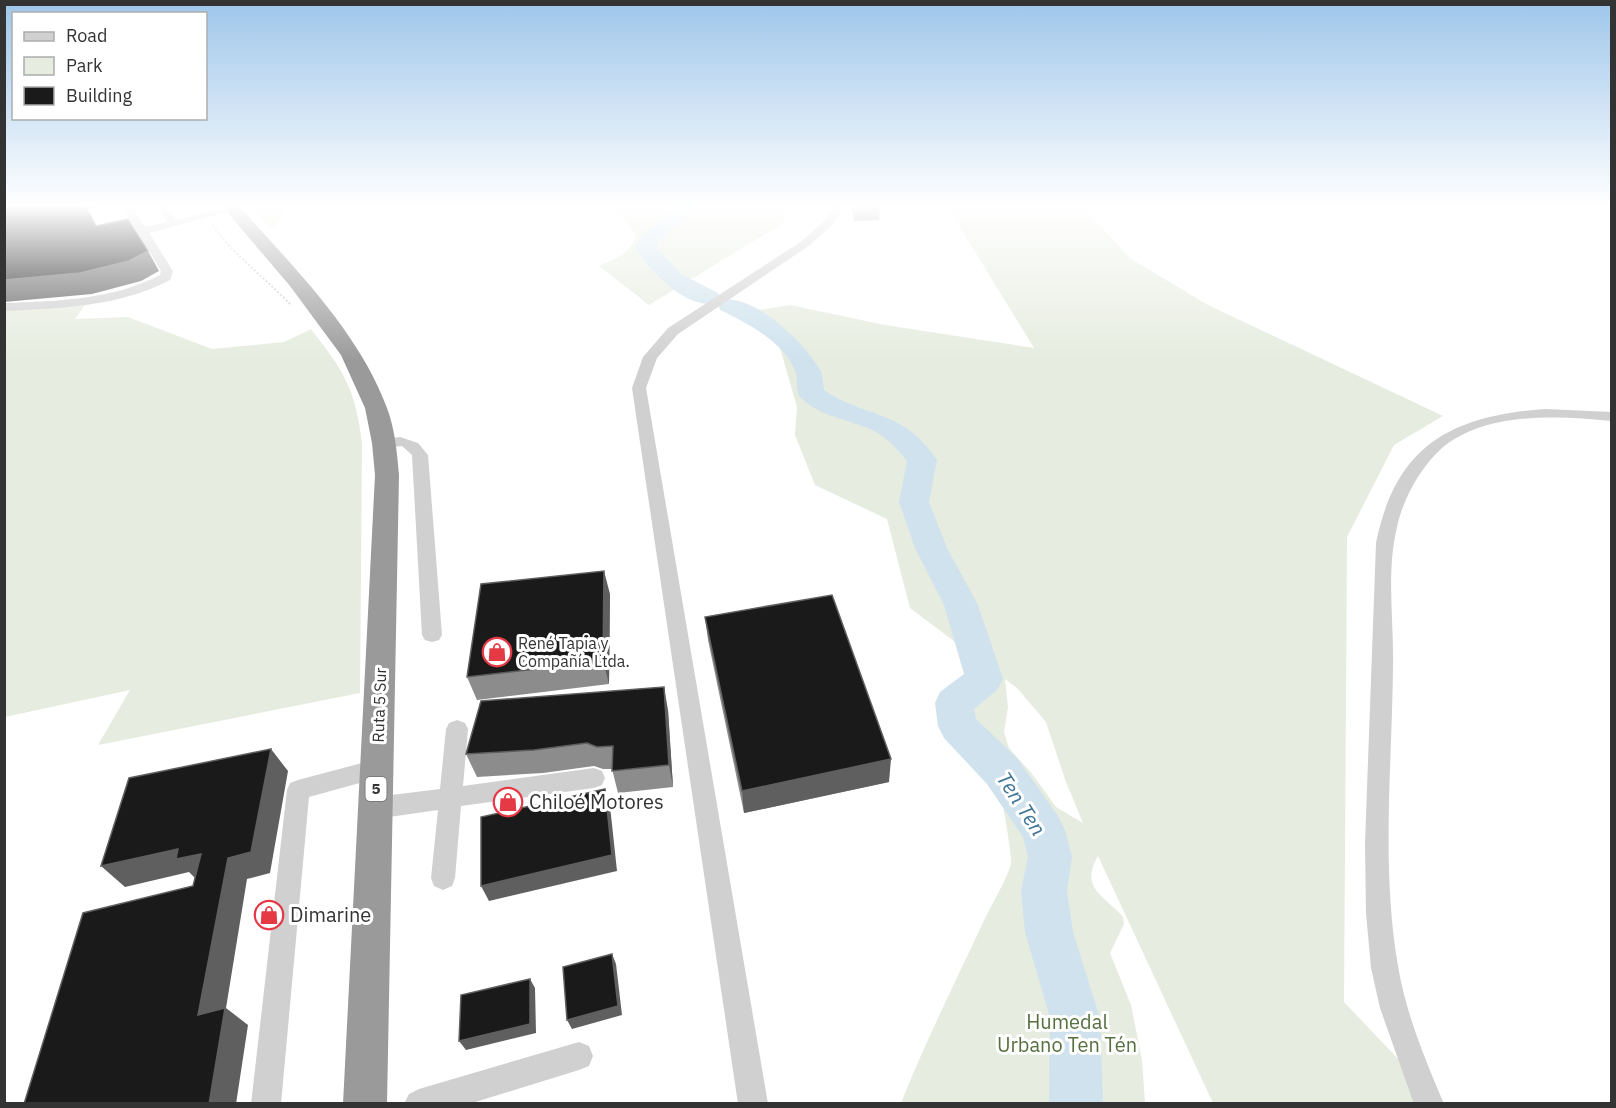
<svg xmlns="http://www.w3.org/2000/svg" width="1616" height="1108" viewBox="0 0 1616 1108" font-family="'IBM Plex Sans',sans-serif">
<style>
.green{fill:#e6ecdf;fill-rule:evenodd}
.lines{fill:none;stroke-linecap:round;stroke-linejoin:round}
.river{fill:#cfe2ee;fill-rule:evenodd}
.path{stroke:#cdcdcd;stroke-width:2;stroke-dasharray:2 2;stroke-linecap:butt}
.minor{fill:#d0d0d0;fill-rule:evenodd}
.highway{fill:#9a9a9a;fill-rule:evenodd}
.wall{fill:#8c8c8c}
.shaded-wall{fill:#5f5f5f}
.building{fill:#1a1a1a;stroke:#5f5f5f;stroke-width:1.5}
.labels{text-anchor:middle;stroke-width:6;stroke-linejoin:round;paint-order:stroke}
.shield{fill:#fff;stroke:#707070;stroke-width:1.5}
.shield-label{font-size:15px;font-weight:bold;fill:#333}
.poi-label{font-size:16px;fill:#333;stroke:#fff;text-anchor:start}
.street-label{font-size:16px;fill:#333;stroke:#fff}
.near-poi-label{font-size:20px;fill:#333;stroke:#fff;text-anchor:start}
.near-park-label{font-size:20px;fill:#56703f;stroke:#fff}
.near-water-label{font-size:21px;font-style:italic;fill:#3f7597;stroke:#fff}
</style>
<rect width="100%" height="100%" fill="#fff"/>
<!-- green -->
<g class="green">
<path d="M249,206H293L289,207L273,230Z"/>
<path d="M602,206H787L783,223L649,305L599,266C616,258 631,254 636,236C628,221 618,213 602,206Z"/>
<path d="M947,206H1081L1131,259L1208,305L1443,416L1394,445L1347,537L1344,1002L1440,1103H1213L1098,856C1079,889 1105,896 1123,917L1124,924L1110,953L1131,1005L1142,1060L1145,1103H901C925,1043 954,984 982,925C988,911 1009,876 1011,863C1012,853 1002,798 999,787C991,763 943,721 961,694C966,686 980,683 989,680L991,669L910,608L887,519L815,485L795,435L797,407L778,341L758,310L790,305L885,325L1034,348ZM1005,679L1018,689L1046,722L1066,782L1083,823L1056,807L1033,775L1009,748L1004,732L1008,707Z"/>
<path d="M87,302L75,319L128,317L212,349L284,342L311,329C345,373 355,388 362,443L360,693L98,745L130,690L5,717V307Z"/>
</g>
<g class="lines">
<!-- river -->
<path class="river" d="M676,206H698L659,241L657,248L681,274L718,293L720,300C753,292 807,344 821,372C823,377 823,384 824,390C869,420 902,408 937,460L929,502L947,548L978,605L1003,679L997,690L974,709L976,719L1017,758L1058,816L1065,830L1072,857L1067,891L1073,932L1100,1018L1103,1104H1049L1050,1018L1025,932L1021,891L1028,857L1023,837L987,784L944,738L938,726L935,703L940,692L964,674L944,605L915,548L899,502L907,461C895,446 883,433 865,427C842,418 821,416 802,399C794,392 799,382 796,373C786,343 746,322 720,310L718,303C687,311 650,271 635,248L643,234Z"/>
<!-- path -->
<path class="path" d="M213,226C235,256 264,277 290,304"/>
<!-- minor -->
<g class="minor">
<path d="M122,206H132L145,227L167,222L157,206H167L176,220L232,206L238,209L149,233L173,271L170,280C118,307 62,308 4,311V303C59,301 111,300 160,275L161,271Z"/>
<path d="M834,206H844L832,225L810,245L678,334L657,358L646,388L768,1104H738L632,388L643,357L668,328L802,241L824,221Z"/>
<path d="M1545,409L1612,412V421C1558,416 1485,411 1441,449C1420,468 1403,499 1397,527C1386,573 1394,620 1393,667C1392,766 1381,867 1398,966C1406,1014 1425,1059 1444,1104H1414L1380,1008L1371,968L1366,913L1365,843L1376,543C1396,445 1451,416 1545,409Z"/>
<path d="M400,437L418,443L428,455L442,635L439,640L432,642L425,640L422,635L412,455L402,446L384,448L376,443L378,440Z"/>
<path d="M457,720L465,723L468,729L463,786L594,768L602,771L605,778L602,785L594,788L461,806L455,878L452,886L443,890L434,886L431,878L438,810L375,819L367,815L363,808L367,801L375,797L440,789L446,729L449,723Z"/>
<path d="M377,759L385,762L388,769L385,776L309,797L281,1104H251L287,790L290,783L298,780Z"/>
<path d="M579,1042L589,1046L593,1056L589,1066L579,1070L469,1104H404L409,1094L419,1089Z"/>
</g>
<!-- highway -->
<path class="highway" d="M222,206H239C293,267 358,330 387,408C395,429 397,453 399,475L387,1104H343L375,475L372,443L365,408L341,355L290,286Z"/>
</g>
<!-- wall -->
<g class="wall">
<path d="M851,206H880L879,220L854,221Z"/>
<path d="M610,594L609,684L477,700L467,677Z"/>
<path d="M705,617L889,782L744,813L708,640Z"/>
<path d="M668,710L673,787L618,793L612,769H603L594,766L543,773L477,777L466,754Z"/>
</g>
<!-- shaded-wall -->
<g class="shaded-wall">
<path d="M86,206H97V207L88,209L107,246Z"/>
<path d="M148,251L159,271L141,281L92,294L4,302V280Z"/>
<path d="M604,571L610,594L609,684L603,661Z"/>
<path d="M664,687L668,710L673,787L669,765Z"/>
<path d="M271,749L288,771L270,873L247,879L226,1008L248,1025L236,1104H209L198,1015L228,858Z"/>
<path d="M891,759L889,782L744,813L742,791Z"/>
<path d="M605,789L610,806L617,871L489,901L481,886Z"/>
<path d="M178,849L201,854L197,880L189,872L125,887L101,866Z"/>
<path d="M612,954L616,964L622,1015L572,1029L567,1020Z"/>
<path d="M530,979L535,988L536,1033L466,1050L459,1041Z"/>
</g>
<!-- building -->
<g class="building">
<path d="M4,206H86L96,226L128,219L148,251L129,261L80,273L4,280Z"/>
<path d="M604,571L603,661L467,677L481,584Z"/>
<path d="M832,595L891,759L742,791L705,617Z"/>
<path d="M664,687L669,765L612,771L613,746L597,747L587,743L534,750L466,754L481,701Z"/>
<path d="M271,749L251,852L228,858L198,1015L225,1008L209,1104H24L83,913L193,886L201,854L176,859L178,849L101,866L129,778Z"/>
<path d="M605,789L612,855L481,886V817Z"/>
<path d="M612,954L618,1006L567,1020L563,967Z"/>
<path d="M530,979V1024L459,1041L461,995Z"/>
</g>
<!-- sky -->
<linearGradient id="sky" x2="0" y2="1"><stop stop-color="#9ec6ea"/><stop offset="0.57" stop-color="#fff"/><stop offset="1" stop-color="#fff" stop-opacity="0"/></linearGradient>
<rect width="1616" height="361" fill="url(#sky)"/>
<!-- icons -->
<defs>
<g id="shop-ring" transform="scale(1.5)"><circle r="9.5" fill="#fff" stroke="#e63946" stroke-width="1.5"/><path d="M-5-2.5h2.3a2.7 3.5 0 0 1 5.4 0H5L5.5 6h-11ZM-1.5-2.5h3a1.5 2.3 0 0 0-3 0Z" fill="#e63946"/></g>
</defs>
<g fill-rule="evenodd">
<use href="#shop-ring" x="497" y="652"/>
<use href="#shop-ring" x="508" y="802"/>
<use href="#shop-ring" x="269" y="915"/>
</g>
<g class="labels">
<!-- shield labels -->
<rect class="shield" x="365.5" y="777" width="21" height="24" rx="4.5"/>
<g class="shield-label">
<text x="376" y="794">5</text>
</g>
<!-- poi labels -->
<g class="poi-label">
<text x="518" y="649">René Tapia y<tspan x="518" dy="18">Compañía Ltda.</tspan></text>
</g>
<!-- street labels -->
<g class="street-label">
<text transform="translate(379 705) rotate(-88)" y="6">Ruta 5 Sur</text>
</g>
<!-- near-poi labels -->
<g class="near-poi-label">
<text x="529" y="809">Chiloé Motores</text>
<text x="290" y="922">Dimarine</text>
</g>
<!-- near-park labels -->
<g class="near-park-label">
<text x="1067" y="1029">Humedal<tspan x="1067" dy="23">Urbano Ten Tén</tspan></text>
</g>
<!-- near-water labels -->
<g class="near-water-label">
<text transform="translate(1021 804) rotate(57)" y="7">Ten Ten</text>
</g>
</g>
<!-- border -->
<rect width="1616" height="1108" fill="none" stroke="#333333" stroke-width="12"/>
<!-- legend -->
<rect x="12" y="12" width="195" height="108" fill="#ffffff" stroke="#adadad" stroke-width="1.5"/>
<rect x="24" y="32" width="30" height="9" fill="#d0d0d0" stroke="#adadad" stroke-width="1.5"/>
<text x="66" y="42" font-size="18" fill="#333333">Road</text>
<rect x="24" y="57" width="30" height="18" fill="#e6ecdf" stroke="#adadad" stroke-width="1.5"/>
<text x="66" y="72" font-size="18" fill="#333333">Park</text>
<rect x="24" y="87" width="30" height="18" fill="#1a1a1a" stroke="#adadad" stroke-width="1.5"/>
<text x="66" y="102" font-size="18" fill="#333333">Building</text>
</svg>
